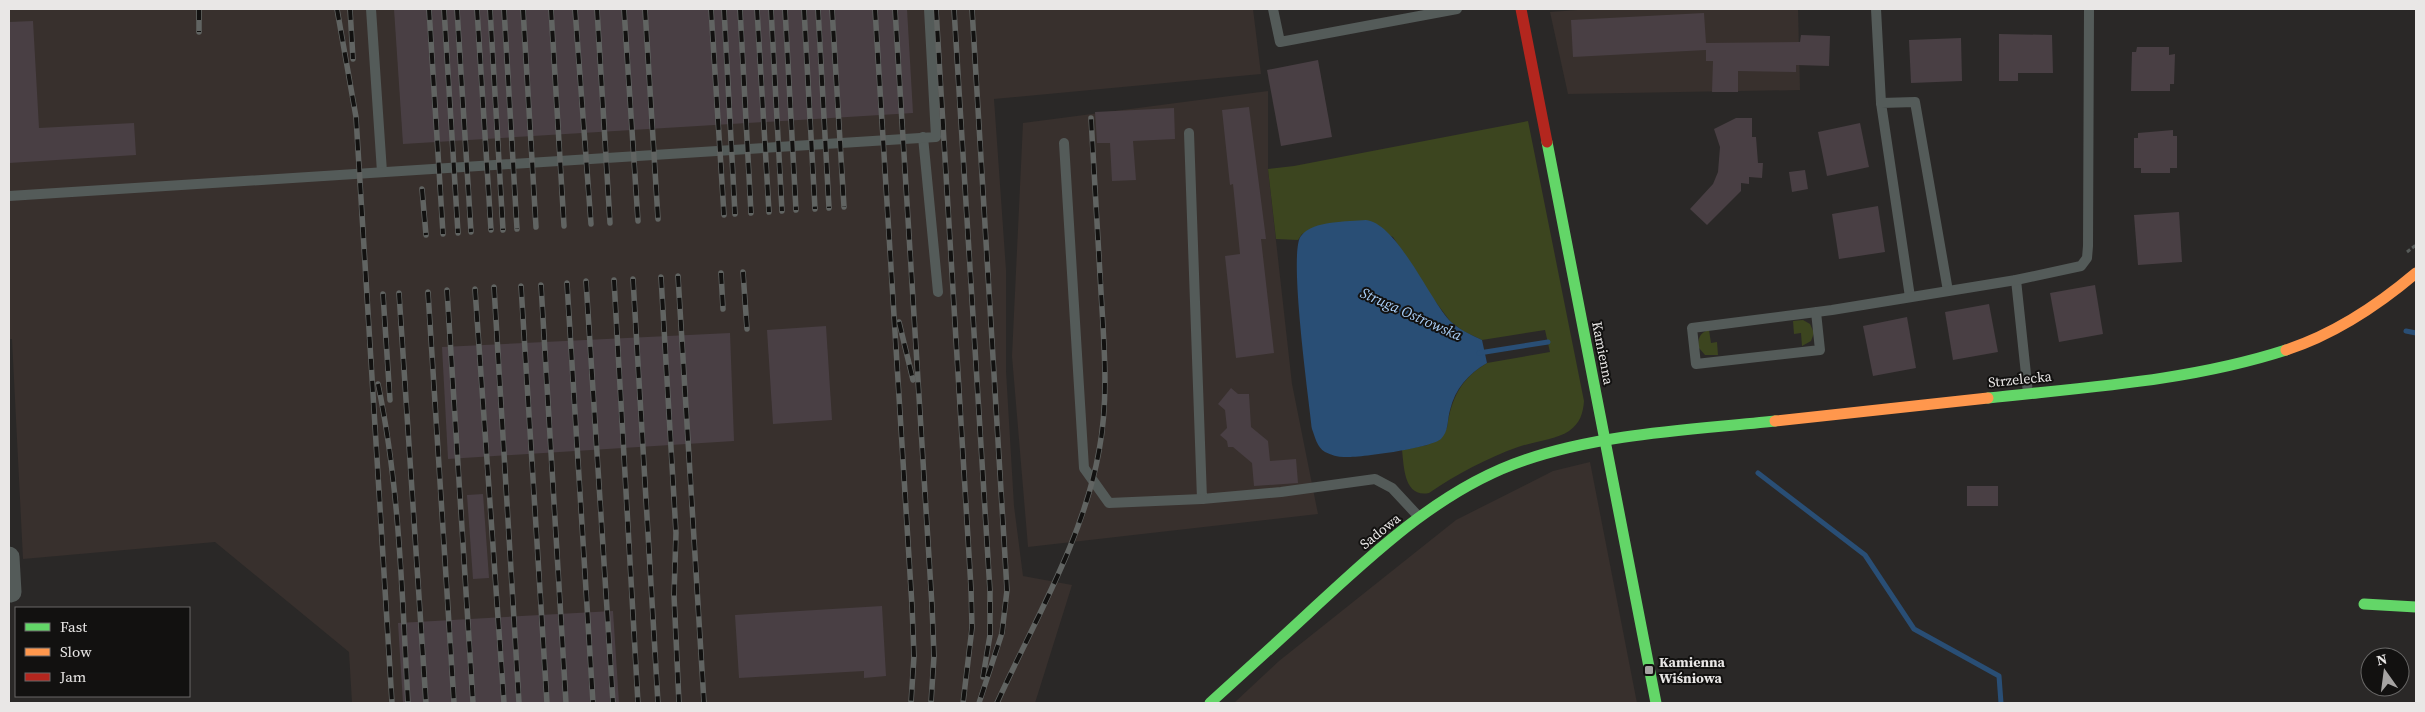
<svg xmlns="http://www.w3.org/2000/svg" width="2425" height="712" viewBox="0 0 2425 712" font-family="'Source Serif 4',serif">
<style>
.built{fill:#38302d}
.green{fill:#3c451f}
.water{fill:#294e75}
.lines{fill:none;stroke-linecap:round;stroke-linejoin:round}
.stream{stroke:#294e75;stroke-width:5}
.building{fill:#493f44}
.path{stroke:#575b59;stroke-width:3;stroke-dasharray:4 2.5;stroke-linecap:butt}
.lane{stroke:#545b59;stroke-width:10}
.street{stroke:#545b59;stroke-width:21}
.fast{stroke:#63d668;stroke-width:11}
.slow{stroke:#ff974d;stroke-width:11}
.jam{stroke:#b3261e;stroke-width:11}
.rail-casing{stroke:#616462;stroke-width:5.5}
.rail{stroke:#121110;stroke-width:4;stroke-dasharray:11;stroke-linecap:butt}
.poi-dot{fill:#a6a4a3;stroke:#121110;stroke-width:2}
.labels{text-anchor:middle;stroke-width:4;stroke-linejoin:round;paint-order:stroke}
.street-label{font-size:14px;fill:#e9e7e6;stroke:#121110}
.poi-label{font-size:14px;font-weight:bold;fill:#e9e7e6;stroke:#121110;text-anchor:start}
.water-label{font-size:15px;font-style:italic;fill:#aacff8;stroke:#121110}
</style>
<rect width="100%" height="100%" fill="#2a2827"/>
<!-- built -->
<g class="built">
<path d="M9,9H1253L1261,74L994,99L1006,270V371L1014,506L1023,576L1072,585L1035,703H352L349,652L215,542L23,559L12,339H9Z"/>
<path d="M1591,9H1798L1800,90L1568,94L1550,12Z"/>
<path d="M1268,91V169L1292,384L1318,514L1028,547L1012,356L1023,123Z"/>
<path d="M1590,462L1637,703H1234L1279,661L1456,520L1553,471Z"/>
</g>
<!-- green -->
<g class="green">
<path d="M1528,121L1584,401C1583,414 1580,423 1569,431C1558,439 1532,442 1518,447C1487,458 1457,474 1429,493C1404,498 1404,467 1402,450L1427,445L1447,428C1451,399 1461,378 1487,363L1550,352L1545,330L1482,340L1463,331L1450,321L1429,293L1393,237L1357,221L1322,226L1302,234L1298,240L1276,239L1268,169L1294,166Z"/>
<path d="M1803,320L1810,324L1814,333L1811,341L1802,346L1801,333L1794,334L1793,321Z"/>
<path d="M1709,330L1711,343L1717,342L1718,355H1705L1699,348C1697,339 1700,332 1709,330Z"/>
</g>
<!-- water -->
<path class="water" d="M1366,220C1396,223 1428,296 1449,320C1458,329 1471,335 1482,340L1487,363C1468,374 1455,389 1450,410C1447,420 1449,431 1441,439C1431,448 1359,458 1344,457C1338,457 1331,455 1325,452C1317,447 1315,437 1312,429C1309,400 1288,251 1301,236C1313,220 1348,222 1366,220Z"/>
<g class="lines">
<!-- stream -->
<g class="stream">
<path d="M2406,331L2416,333"/>
<path d="M1479,353L1548,342"/>
<path d="M1758,473L1865,555L1914,629L1999,676L2001,703"/>
</g>
</g>
<!-- building -->
<g class="building">
<path d="M394,9H907L913,113L403,144Z"/>
<path d="M1704,13L1706,43L1800,42L1801,35L1830,36L1829,66L1796,65V72L1738,71V92H1712L1713,61H1706V50L1573,57L1571,20Z"/>
<path d="M33,21L39,128L134,123L136,155L9,163V22Z"/>
<path d="M1999,34L2052,35L2053,73H2018V81H1999Z"/>
<path d="M1961,38L1962,81L1911,83L1909,40Z"/>
<path d="M2137,47H2169V55L2175,54L2174,84H2170V91H2131L2132,52H2136Z"/>
<path d="M1318,60L1332,137L1281,146L1267,70Z"/>
<path d="M1249,107L1266,239H1261L1274,353L1236,358L1225,256L1240,254L1233,184L1230,185L1222,110Z"/>
<path d="M1174,108L1175,139L1133,141L1136,180L1112,181L1110,143H1097L1095,112Z"/>
<path d="M1736,118H1752V137H1756L1758,163H1763L1762,178L1749,177V184L1741,183V191L1707,225L1690,209L1713,184L1718,172L1720,147L1714,129Z"/>
<path d="M1860,123L1869,167L1827,176L1818,132Z"/>
<path d="M2173,130V136H2177V168H2170V173H2141V168H2134V138H2138V133Z"/>
<path d="M1805,170L1808,189L1792,192L1789,172Z"/>
<path d="M1878,206L1885,252L1839,259L1832,214Z"/>
<path d="M2179,212L2182,262L2138,265L2134,215Z"/>
<path d="M2095,285L2103,334L2059,342L2050,293Z"/>
<path d="M1989,304L1998,352L1953,360L1945,312Z"/>
<path d="M1907,317L1916,368L1873,376L1863,326Z"/>
<path d="M826,326L832,420L773,424L767,330Z"/>
<path d="M730,333L734,441L448,459L442,347Z"/>
<path d="M1231,388L1238,394H1249L1251,427L1268,441L1270,461L1296,459L1298,483L1254,486L1252,463L1233,447H1228L1227,441L1220,435L1227,428L1225,410L1218,404Z"/>
<rect x="1967" y="486" width="31" height="20"/>
<path d="M483,494L489,578L473,579L467,495Z"/>
<path d="M882,606L886,676L864,678V671L739,678L735,615Z"/>
<path d="M613,611L619,703H403L398,623Z"/>
</g>
<g class="lines">
<!-- path -->
<path class="path" d="M2407,252L2416,245"/>
<!-- lane -->
<g class="lane">
<path d="M371,9L382,172"/>
<path d="M1273,9L1280,42L1457,9"/>
<path d="M1876,9L1881,103"/>
<path d="M1189,133L1202,499L1281,492L1375,479L1392,488L1419,517"/>
<path d="M923,137L938,292"/>
<path d="M1064,143L1084,468L1109,503L1202,499"/>
<path d="M9,196L936,137L929,9"/>
<path d="M2016,280L2028,393"/>
<path d="M1910,297L1881,103L1915,102L1948,291"/>
<path d="M1816,312L1820,350L1696,364L1692,328L1832,310L2016,280L2081,266L2087,258L2088,246L2089,9"/>
</g>
<!-- street -->
<path class="street" d="M9,557L11,592H9"/>
<!-- fast -->
<g class="fast">
<path d="M1547,142L1656,703"/>
<path d="M1988,398C2088,387 2190,381 2286,350"/>
<path d="M2364,604L2416,607"/>
<path d="M1210,703C1245,671 1281,639 1316,606C1378,549 1444,487 1525,460C1605,433 1692,430 1775,421"/>
</g>
<!-- slow -->
<g class="slow">
<path d="M2286,350C2335,334 2377,306 2416,273"/>
<path d="M1775,421L1988,398"/>
</g>
<!-- jam -->
<path class="jam" d="M1521,9L1547,142"/>
<!-- rail casing -->
<g class="rail-casing">
<g id="rail">
<path d="M199,9V32"/>
<path d="M337,9L356,117L392,703"/>
<path d="M350,9L353,59"/>
<path d="M429,9L443,234"/>
<path d="M444,9L458,233"/>
<path d="M457,9L471,232"/>
<path d="M477,9L491,230"/>
<path d="M490,9L503,230"/>
<path d="M504,9L517,229"/>
<path d="M523,9L536,227"/>
<path d="M551,9L564,226"/>
<path d="M575,9L591,224"/>
<path d="M597,9L610,223"/>
<path d="M624,9L638,221"/>
<path d="M645,9L658,219"/>
<path d="M711,9L724,215"/>
<path d="M724,9L735,214"/>
<path d="M740,9L751,213"/>
<path d="M757,9L769,212"/>
<path d="M771,9L782,211"/>
<path d="M785,9L796,210"/>
<path d="M804,9L815,209"/>
<path d="M818,9L829,208"/>
<path d="M832,9L844,207"/>
<path d="M875,9L912,606L914,656L911,703"/>
<path d="M895,9L932,606L934,656L931,703"/>
<path d="M936,9L971,588L972,628L963,703"/>
<path d="M954,9L990,591V635L983,677"/>
<path d="M972,9L1007,590L1002,633L979,703"/>
<path d="M422,189L426,235"/>
<path d="M743,272L747,329"/>
<path d="M721,273L723,309"/>
<path d="M678,276L704,703"/>
<path d="M661,277L676,533L674,595L679,703"/>
<path d="M633,279L658,703"/>
<path d="M614,280L638,703"/>
<path d="M586,281L613,703"/>
<path d="M567,283L593,703"/>
<path d="M541,285L566,703"/>
<path d="M521,286L547,703"/>
<path d="M494,287L519,703"/>
<path d="M475,289L504,703"/>
<path d="M447,290L473,703"/>
<path d="M428,292L454,703"/>
<path d="M399,293L426,703"/>
<path d="M383,294L390,400"/>
<path d="M899,322L913,380"/>
<path d="M378,384C400,489 402,596 408,703"/>
<path d="M997,703C1034,621 1083,540 1099,451C1109,399 1104,344 1101,292C1098,234 1094,176 1091,118"/>
</g>
</g>
<!-- rail -->
<use href="#rail" class="rail"/>
</g>
<!-- markers -->
<rect class="poi-dot" x="1644" y="665" width="10" height="10" rx="2.5"/>
<g class="labels">
<!-- street labels -->
<g class="street-label">
<text transform="translate(1603 353) rotate(79)" y="5">Kamienna</text>
<text transform="translate(2020 379) rotate(-6)" y="5">Strzelecka</text>
<text transform="translate(1380 531) rotate(-39)" y="5">Sadowa</text>
</g>
<!-- poi labels -->
<g class="poi-label">
<text x="1659" y="667">Kamienna<tspan x="1659" dy="16">Wiśniowa</tspan></text>
</g>
<!-- water labels -->
<g class="water-label">
<text transform="translate(1411 314) rotate(24)" y="5">Struga Ostrowska</text>
</g>
</g>
<!-- border -->
<rect width="2425" height="712" fill="none" stroke="#e9e7e6" stroke-width="20"/>
<!-- legend -->
<rect x="15" y="607" width="175" height="90" fill="#121110" stroke="#686766"/>
<rect x="25" y="623" width="25" height="8" fill="#63d668" stroke="#686766"/>
<text x="60" y="632" font-size="15" fill="#e9e7e6">Fast</text>
<rect x="25" y="648" width="25" height="8" fill="#ff974d" stroke="#686766"/>
<text x="60" y="657" font-size="15" fill="#e9e7e6">Slow</text>
<rect x="25" y="673" width="25" height="8" fill="#b3261e" stroke="#686766"/>
<text x="60" y="682" font-size="15" fill="#e9e7e6">Jam</text>
<!-- north arrow -->
<g transform="translate(2385 672) rotate(346)"><circle r="24" fill="#121110" stroke="#686766"/>
<path d="M0-4L9 19L0 12L-9 19Z" fill="#a6a4a3"/>
<text y="-8" font-size="14" font-weight="bold" text-anchor="middle" fill="#e9e7e6">N</text>
</g>
</svg>
